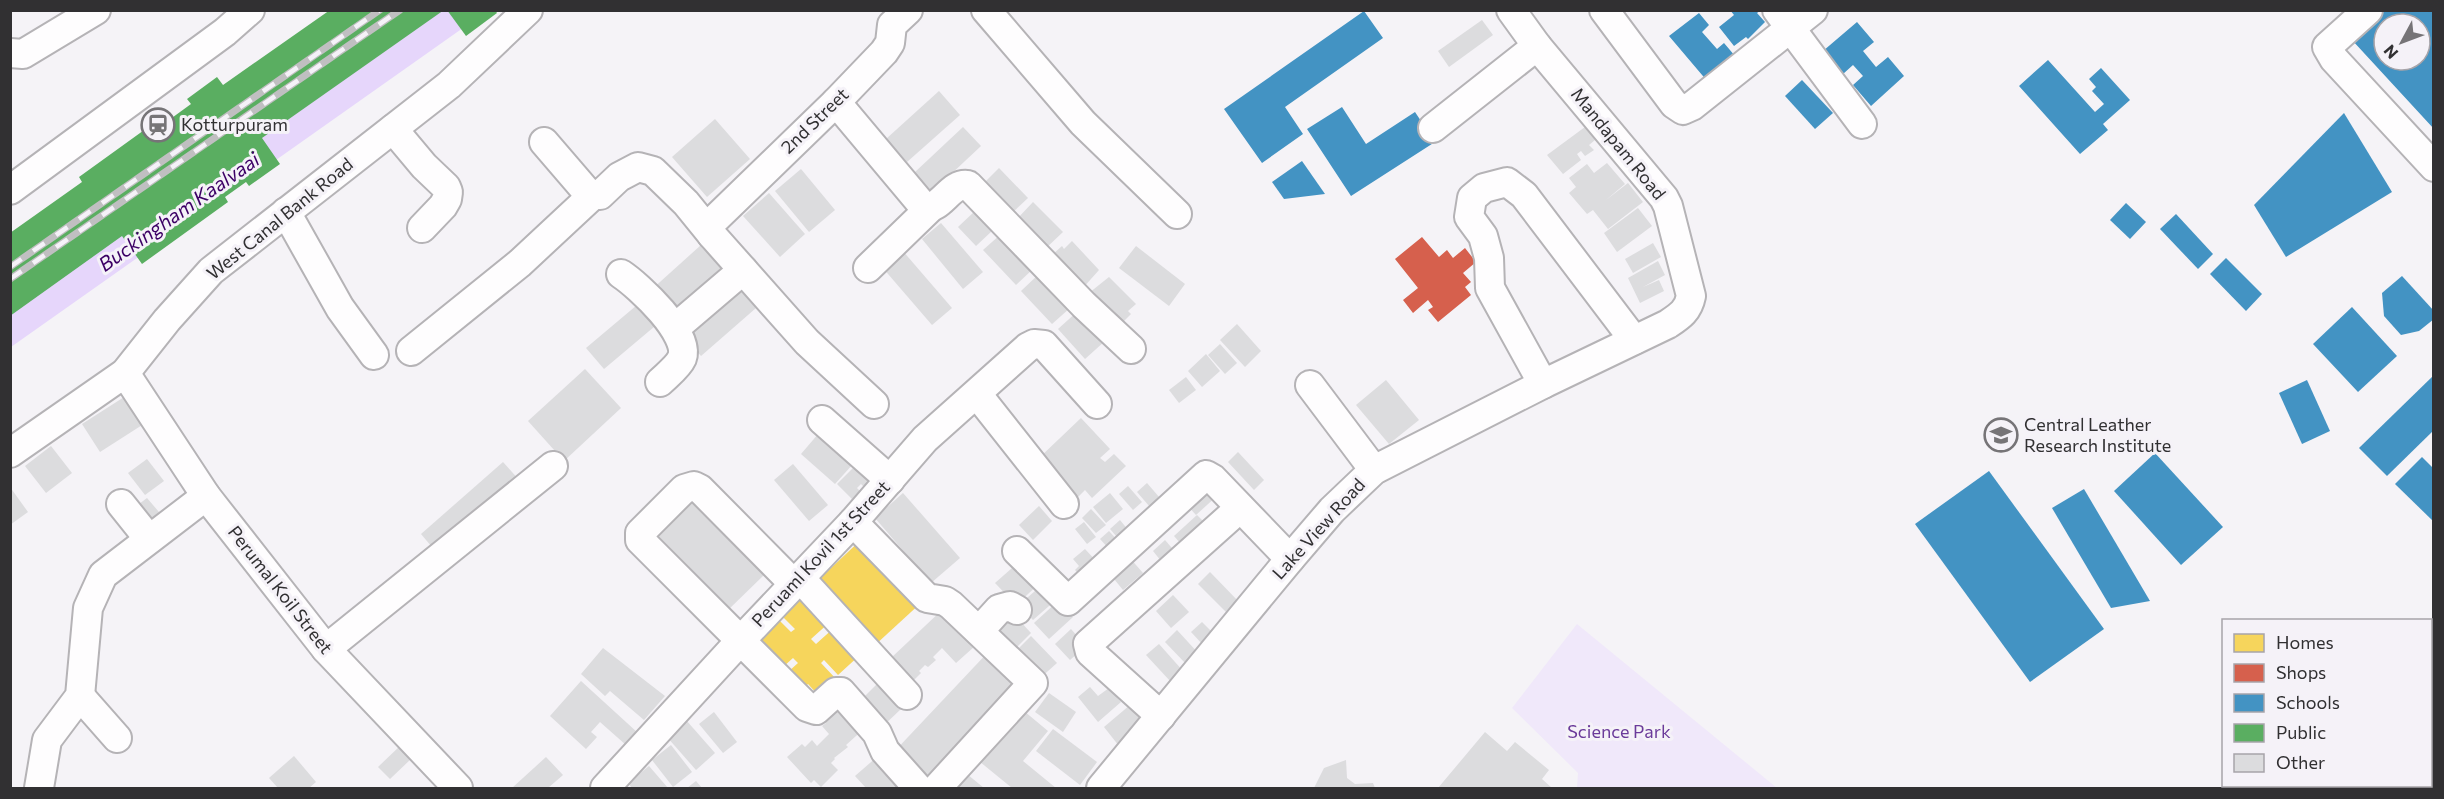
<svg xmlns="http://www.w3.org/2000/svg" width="2444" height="799" viewBox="0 0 2444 799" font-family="Commissioner,sans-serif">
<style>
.green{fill:#f0e8fa}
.water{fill:#e6d6fb}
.homes{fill:#f6d55c}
.shops{fill:#d6604d}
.schools{fill:#4393c3;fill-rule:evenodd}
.public{fill:#5aae61}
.building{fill:#dcdcde}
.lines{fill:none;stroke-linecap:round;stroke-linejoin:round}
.minor-casing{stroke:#b5b3b6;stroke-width:32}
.minor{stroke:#fefdfe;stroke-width:28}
.rail-casing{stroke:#c0bfc1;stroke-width:7}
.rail{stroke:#f5f2f8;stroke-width:4.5;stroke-dasharray:14;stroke-linecap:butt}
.labels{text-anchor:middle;stroke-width:6;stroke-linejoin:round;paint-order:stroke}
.street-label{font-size:18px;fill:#313032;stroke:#f5f2f8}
.poi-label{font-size:18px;fill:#313032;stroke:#f5f2f8;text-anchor:start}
.park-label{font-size:18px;fill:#6b3b9a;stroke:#f5f2f8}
.water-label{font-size:20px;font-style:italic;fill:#3c0065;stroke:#f5f2f8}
</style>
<rect width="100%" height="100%" fill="#f5f3f7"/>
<!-- green -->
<path class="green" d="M1577,624L1777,788H1577L1578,773L1512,708Z"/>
<!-- water -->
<path class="water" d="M440,11H487L11,347V298Z"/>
<!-- homes -->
<g class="homes">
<path d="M864,537L923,601L874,646L815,583Z"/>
<path d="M804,593L831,621L811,639L816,644L836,626L861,654L838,675L824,660L821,663L837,680L820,697L808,684L804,688L788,672L798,663L793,658L783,667L758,640L779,620L791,632L795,629L783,617Z"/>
</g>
<!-- shops -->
<path class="shops" d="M1422,237L1439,257L1447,250L1453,258L1465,248L1476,262L1463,273L1471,282L1465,287L1471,295L1438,322L1428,310L1433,307L1428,300L1413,313L1403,300L1418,288L1395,259Z"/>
<!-- schools -->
<g class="schools">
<path d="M1730,10H1761L1757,13L1765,22L1748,39L1746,37L1734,46L1719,27L1734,15Z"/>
<path d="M2383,10H2434V129L2352,40ZM2384,24H2420V60H2384Z"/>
<path d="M1364,11L1383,38L1285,107L1303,134L1262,163L1224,109Z"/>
<path d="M1699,13L1709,25L1702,32L1717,49L1724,43L1735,56L1708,82L1669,36Z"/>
<path d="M1857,22L1874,42L1863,51L1876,67L1888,57L1904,76L1871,106L1853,85L1863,76L1853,65L1843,74L1823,51Z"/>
<path d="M2048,60L2095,112L2104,104L2092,91L2096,87L2089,79L2101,68L2130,100L2103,124L2108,130L2080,154L2019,86Z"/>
<path d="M1802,80L1833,113L1815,129L1785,96Z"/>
<path d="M1342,107L1366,144L1415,112L1435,142L1351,196L1307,129Z"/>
<path d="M2344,113L2392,192L2286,257L2254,205Z"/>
<path d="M1302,161L1325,194L1284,199L1272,182Z"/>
<path d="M2126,203L2146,222L2130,239L2110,220Z"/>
<path d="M2176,214L2213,254L2198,269L2160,229Z"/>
<path d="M2226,258L2262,294L2246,311L2210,274Z"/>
<path d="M2402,276L2434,311V319L2419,331L2401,335L2384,316L2382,293Z"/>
<path d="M2352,307L2397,356L2358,392L2313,344Z"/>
<path d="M2434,375V430L2387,476L2359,448Z"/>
<path d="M2307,380L2330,431L2302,444L2279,393Z"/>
<path d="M2155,453L2223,527L2181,565L2114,491Z"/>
<path d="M2422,457L2434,469V522L2395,484Z"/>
<path d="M1989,471L2104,629L2030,682L1915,524Z"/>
<path d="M2084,489L2150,601L2111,608L2052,508Z"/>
<path d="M2430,678L2434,681V708L2430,711Z"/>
<path d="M2375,786H2415L2418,788H2378Z"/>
</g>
<!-- public -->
<g class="public">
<path d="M330,10H444L262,138L280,164L249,186L246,182L225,197L228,202L142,264L122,236L10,316V233L82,182L79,177L165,115L169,120L191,104L187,99L217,77L223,85Z"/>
<path d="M447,10H495L497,13L466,36Z"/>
</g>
<!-- building -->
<g class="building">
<path d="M1482,20L1493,35L1449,67L1438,51Z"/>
<path d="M939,91L960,115L907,162L886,139Z"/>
<path d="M715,119L750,159L707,197L672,157Z"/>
<path d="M963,127L981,146L932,192L914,173Z"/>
<path d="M1585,127L1595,140L1589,145L1594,150L1585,156L1581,151L1577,154L1581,160L1563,174L1547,155Z"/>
<path d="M1607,163L1625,184L1606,200L1628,183L1643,202L1608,229L1593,210L1587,214L1569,193L1576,187L1569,178L1587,164L1594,173Z"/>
<path d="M999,168L1028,198L1012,213L983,184Z"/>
<path d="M801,169L835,210L809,232L775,191Z"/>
<path d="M769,193L805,234L780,257L743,216Z"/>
<path d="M1033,202L1063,232L1044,250L1032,239L1037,234L1033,230L1028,234L1015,221Z"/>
<path d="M1638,208L1652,226L1617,252L1604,233Z"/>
<path d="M975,211L993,230L976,246L958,227Z"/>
<path d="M941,223L983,272L963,289L922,239Z"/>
<path d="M1001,234L1033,269L1016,285L983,250Z"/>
<path d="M1072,241L1099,270L1082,289L1051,256L1062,246L1064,249Z"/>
<path d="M1653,243L1661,257L1633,273L1625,259Z"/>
<path d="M701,245L727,275L676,320L650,291Z"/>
<path d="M1136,246L1185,284L1169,306L1119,268Z"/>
<path d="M902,250L952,308L932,325L882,267Z"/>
<path d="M1658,261L1665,275L1643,287L1659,280L1664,291L1640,303L1628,278Z"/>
<path d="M1039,274L1070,308L1052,324L1021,291Z"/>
<path d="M1109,277L1136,304L1128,311L1131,314L1120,325L1089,293Z"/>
<path d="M736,284L756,308L701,356L680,332Z"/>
<path d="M643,300L661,321L604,369L586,348Z"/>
<path d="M1078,311L1105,341L1085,359L1058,329Z"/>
<path d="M1237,324L1261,351L1245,367L1220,340Z"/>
<path d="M1220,344L1237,363L1225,374L1208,355Z"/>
<path d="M1206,354L1220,371L1202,387L1188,371Z"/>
<path d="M585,369L621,408L564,461L528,421Z"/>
<path d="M1186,377L1196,390L1179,403L1169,390Z"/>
<path d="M1386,380L1419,420L1389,444L1356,405Z"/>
<path d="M132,392L150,420L100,452L82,424Z"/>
<path d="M1081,418L1110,449L1100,458L1105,462L1114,454L1126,466L1092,498L1085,490L1076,499L1038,459Z"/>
<path d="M819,433L853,464L835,484L801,454Z"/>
<path d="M51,446L72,473L46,493L25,466Z"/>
<path d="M1238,452L1264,480L1254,490L1228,462Z"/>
<path d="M147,459L164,481L145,495L128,473Z"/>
<path d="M503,462L520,481L437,553L421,534Z"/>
<path d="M793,464L828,505L809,521L774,480Z"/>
<path d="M856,465L871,480L864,487L861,484L857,488L860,491L852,499L837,484Z"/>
<path d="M1147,483L1166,505L1156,514L1137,492Z"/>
<path d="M1208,484L1218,495L1196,515L1186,504Z"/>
<path d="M1128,486L1142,502L1133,510L1119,494Z"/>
<path d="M10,487L28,512L10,525Z"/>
<path d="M692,491L769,570L725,613L648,534Z"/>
<path d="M903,493L960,558L931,583L875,518Z"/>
<path d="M1110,493L1123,509L1106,523L1093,507Z"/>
<path d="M147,498L159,512L156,515L160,521L147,532L135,507Z"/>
<path d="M1039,506L1052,521L1033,540L1019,525Z"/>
<path d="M1091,509L1106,525L1096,533L1082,518Z"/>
<path d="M1197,515L1211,529L1187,551L1174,536Z"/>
<path d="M1120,520L1133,536L1123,544L1110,529Z"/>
<path d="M1084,522L1096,537L1087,544L1075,529Z"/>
<path d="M1109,531L1119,542L1110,550L1100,539Z"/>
<path d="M1165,540L1178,555L1165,566L1153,551Z"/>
<path d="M1085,549L1098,563L1082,578L1075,570L1079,566L1073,559Z"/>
<path d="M1129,557L1143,573L1123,590L1110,574Z"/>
<path d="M1020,561L1040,583L1016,605L995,583Z"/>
<path d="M1210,572L1240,603L1228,614L1198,584Z"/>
<path d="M1043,584L1057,599L1033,620L1019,605Z"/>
<path d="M1173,595L1189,612L1171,628L1156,611Z"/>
<path d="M1058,601L1073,617L1049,639L1034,623Z"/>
<path d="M1008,608L1031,633L1011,653L987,628Z"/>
<path d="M942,610L975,646L956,663L942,648L933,657L936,660L928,667L925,665L919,671L921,673L913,681L891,658Z"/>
<path d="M1202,622L1215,635L1204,646L1191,632Z"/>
<path d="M1071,629L1086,646L1070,660L1055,644Z"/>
<path d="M1177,630L1199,654L1187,665L1165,642Z"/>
<path d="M1031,636L1057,663L1038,680L1013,654Z"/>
<path d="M1159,644L1183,671L1171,682L1146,655Z"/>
<path d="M603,648L665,696L644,720L610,691L605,696L581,674Z"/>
<path d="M991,649L1027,682L928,788L892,754Z"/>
<path d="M581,681L638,733L626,745L600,722L591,732L597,737L586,749L550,716Z"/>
<path d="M877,684L901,709L882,727L858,703Z"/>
<path d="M1090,687L1098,696L1109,688L1121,702L1098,722L1078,697Z"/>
<path d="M1049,693L1076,712L1063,732L1035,712Z"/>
<path d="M841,699L866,727L846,745L848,747L834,758L835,759L831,763L838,770L821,787L814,780L811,783L787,757L802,744L805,747L812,740L817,746L829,734L822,726L826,723L819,715Z"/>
<path d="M1130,705L1145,723L1119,746L1104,727Z"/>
<path d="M1018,706L1048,731L1023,761L1056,788H1012L974,757Z"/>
<path d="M714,712L737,742L723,753L699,724Z"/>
<path d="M686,720L715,753L696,770L667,737Z"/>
<path d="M1053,729L1097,762L1080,785L1036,751Z"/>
<path d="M1485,732L1507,751L1515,742L1549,770L1542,779L1552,788H1438Z"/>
<path d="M401,745L412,758L390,779L378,767Z"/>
<path d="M671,745L692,772L673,787L652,760Z"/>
<path d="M294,756L316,782L309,788H278L269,778Z"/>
<path d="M878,756L911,788H866L855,776Z"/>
<path d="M546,757L563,775L548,788H512Z"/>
<path d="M1346,760L1347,778L1355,784L1373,783L1375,788H1314L1324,768Z"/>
<path d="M649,766L668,788H632L628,783Z"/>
<path d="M962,770L984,788H946Z"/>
<path d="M696,781L702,788H687Z"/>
</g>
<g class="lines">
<!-- minor casing -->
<g class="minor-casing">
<g id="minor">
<path d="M986,10L1083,123L1177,214"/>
<path d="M1604,10L1674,104L1683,110L1692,106L1813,10"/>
<path d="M1777,10L1862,124"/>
<path d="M2368,10L2327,47L2334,59L2434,167"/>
<path d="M10,53L23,54L96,10"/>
<path d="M836,102L924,207C941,211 950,182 968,185L1084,305L1131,349"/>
<path d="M1433,128L1537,46"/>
<path d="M393,129L424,166L446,187L448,192L447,199L443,206L422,228"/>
<path d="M544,142L587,192L593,195H600L619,177L638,167L653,171L686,203L712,235"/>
<path d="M10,190L225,32L250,10"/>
<path d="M286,212L340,308L374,355"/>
<path d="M868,268L929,209"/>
<path d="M621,274C639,286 691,334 682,358C678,367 667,375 660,382"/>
<path d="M675,328L743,270"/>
<path d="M411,351L520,263L593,195"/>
<path d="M125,373L206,496L326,649L458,788"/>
<path d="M1543,384L1490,288L1489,258L1483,236L1469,217L1472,198L1484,188L1507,182L1524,195L1634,340"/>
<path d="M1310,385L1374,470"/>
<path d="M977,394L1064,504"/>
<path d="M874,404L807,342L712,235L709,225L836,102L884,52L890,43L892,25L908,10"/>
<path d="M822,420L890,480"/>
<path d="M10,453L125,373L167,320L211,271L449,85L528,10"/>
<path d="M121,504L149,539"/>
<path d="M853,522L927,598L945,601L951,605L1033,683L937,788"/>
<path d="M1017,551L1068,601L1206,475L1213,479L1290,559"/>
<path d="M800,578L907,695"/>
<path d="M794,584L700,489L694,486L684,489L640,533V540L807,707L816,710L836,692H841L877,733L885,751L918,788"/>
<path d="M979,631L999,609L1010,606L1017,610"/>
<path d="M326,649L553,466"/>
<path d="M80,696L117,738"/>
<path d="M1161,716L1090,652L1088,644L1240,508"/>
<path d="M39,788L47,740L80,696L88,608L103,575L206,496"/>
<path d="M605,788L741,640L853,522L925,439L1028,347L1034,344L1044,345L1097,404"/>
<path d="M1101,788L1290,559L1332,510L1374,470L1543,384L1668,324C1680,316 1688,311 1691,296L1668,206L1664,198L1537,46L1511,10"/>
</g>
</g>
<!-- minor -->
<use href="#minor" class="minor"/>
<!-- rail casing -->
<g class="rail-casing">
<g id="rail">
<path d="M10,267L380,10"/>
<path d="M10,279L400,10"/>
</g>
</g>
<!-- rail -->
<use href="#rail" class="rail"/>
</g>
<!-- icons -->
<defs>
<g id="station-ring" transform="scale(1.725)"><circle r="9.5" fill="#f5f2f8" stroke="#767477" stroke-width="1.5"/><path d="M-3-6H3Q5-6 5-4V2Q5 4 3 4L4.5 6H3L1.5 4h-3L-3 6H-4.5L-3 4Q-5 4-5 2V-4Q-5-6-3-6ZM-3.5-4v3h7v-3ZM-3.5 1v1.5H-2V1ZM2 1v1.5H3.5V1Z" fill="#767477"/></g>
<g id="university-ring" transform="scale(1.725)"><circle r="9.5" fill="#f5f2f8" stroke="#767477" stroke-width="1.5"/><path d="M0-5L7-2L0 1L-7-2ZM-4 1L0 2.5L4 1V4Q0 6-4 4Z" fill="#767477"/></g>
</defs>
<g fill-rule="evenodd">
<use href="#station-ring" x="158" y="125"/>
<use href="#university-ring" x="2001" y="435"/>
</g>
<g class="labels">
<!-- street labels -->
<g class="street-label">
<text transform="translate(815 121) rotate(-44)" y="6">2nd Street</text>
<text transform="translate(1618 144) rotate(51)" y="6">Mandapam Road</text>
<text transform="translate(280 219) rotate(-39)" y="6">West Canal Bank Road</text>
<text transform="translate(1319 529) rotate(-48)" y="6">Lake View Road</text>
<text transform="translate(821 554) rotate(-47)" y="6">Peruaml Kovil 1st Street</text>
<text transform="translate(280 590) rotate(52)" y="6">Perumal Koil Street</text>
</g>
<!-- poi labels -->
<g class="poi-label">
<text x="181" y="131">Kotturpuram</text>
<text x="2024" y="431">Central Leather<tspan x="2024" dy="21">Research Institute</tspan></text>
</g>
<!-- park labels -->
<g class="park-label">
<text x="1619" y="738">Science Park</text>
</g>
<!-- water labels -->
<g class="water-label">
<text transform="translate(179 212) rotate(-35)" y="7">Buckingham Kaalvaai</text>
</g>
</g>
<!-- border -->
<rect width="2444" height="799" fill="none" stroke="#313032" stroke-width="24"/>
<!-- legend -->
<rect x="2222" y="619" width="210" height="168" fill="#f5f2f8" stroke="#a7a4a9" stroke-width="1.5"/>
<rect x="2234" y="634" width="30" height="18" fill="#f6d55c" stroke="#a7a4a9" stroke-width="1.5"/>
<text x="2276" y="649" font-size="18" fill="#313032">Homes</text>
<rect x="2234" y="664" width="30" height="18" fill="#d6604d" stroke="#a7a4a9" stroke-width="1.5"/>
<text x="2276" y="679" font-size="18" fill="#313032">Shops</text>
<rect x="2234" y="694" width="30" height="18" fill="#4393c3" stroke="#a7a4a9" stroke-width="1.5"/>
<text x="2276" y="709" font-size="18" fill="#313032">Schools</text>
<rect x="2234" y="724" width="30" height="18" fill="#5aae61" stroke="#a7a4a9" stroke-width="1.5"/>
<text x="2276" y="739" font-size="18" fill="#313032">Public</text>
<rect x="2234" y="754" width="30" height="18" fill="#dcdcde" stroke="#a7a4a9" stroke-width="1.5"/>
<text x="2276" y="769" font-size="18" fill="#313032">Other</text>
<!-- north arrow -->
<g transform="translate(2402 42) rotate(229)"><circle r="28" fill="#f5f2f8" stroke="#a7a4a9" stroke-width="1.5"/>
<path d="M0-4.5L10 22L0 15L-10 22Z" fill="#767477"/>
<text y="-9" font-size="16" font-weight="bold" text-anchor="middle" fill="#313032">N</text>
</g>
</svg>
